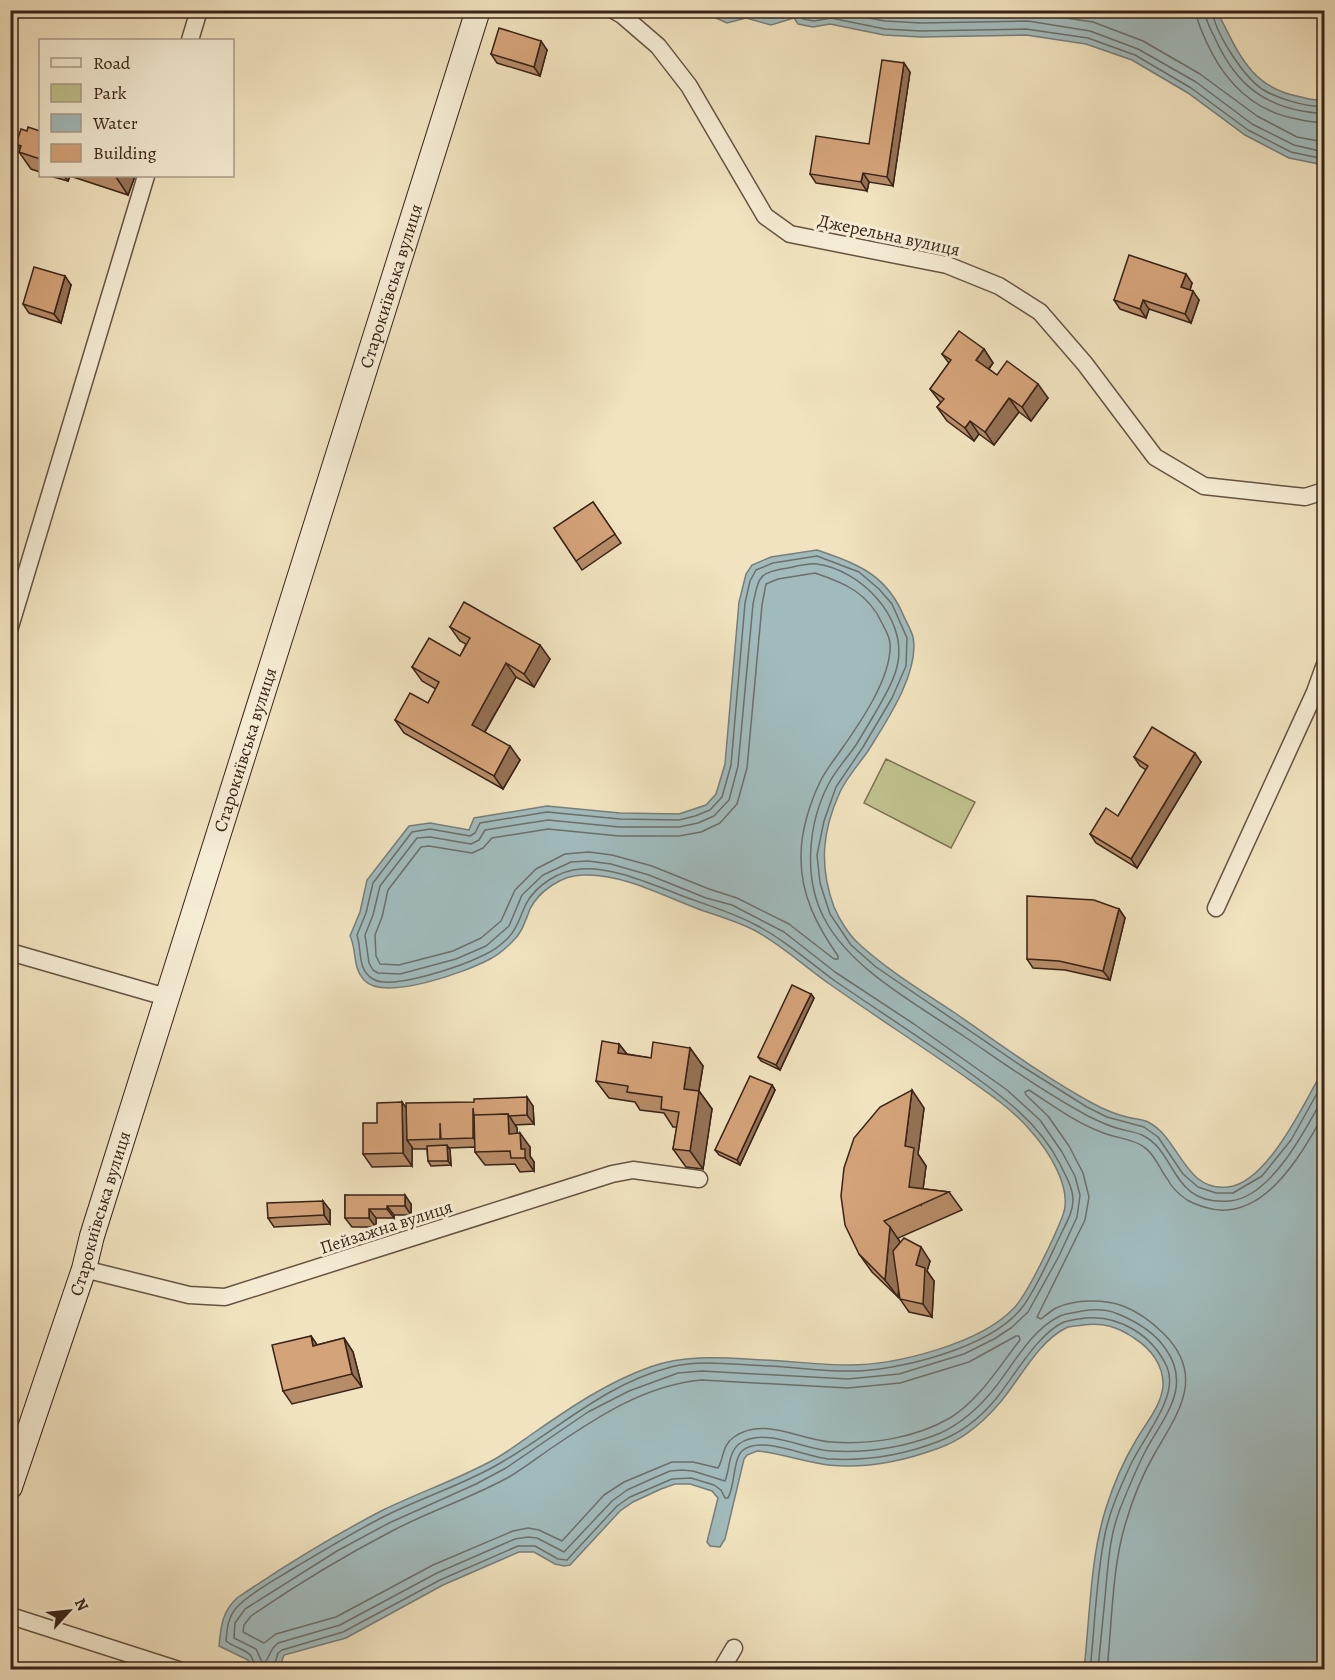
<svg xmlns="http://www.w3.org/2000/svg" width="1335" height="1680" viewBox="0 0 1335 1680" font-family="Alegreya,serif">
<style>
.green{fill:#c0c28e;stroke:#7c7253;stroke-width:1.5}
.water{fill:#a1bbbd;stroke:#777e7b;stroke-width:1.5}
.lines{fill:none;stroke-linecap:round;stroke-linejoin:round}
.shore{stroke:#6c6f6a;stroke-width:1.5}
.street-casing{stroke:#665342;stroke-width:19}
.secondary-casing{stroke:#382318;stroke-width:26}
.street{stroke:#f6edd5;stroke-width:16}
.secondary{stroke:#f6edd5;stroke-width:24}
.wall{fill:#b78c68;stroke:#382318;stroke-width:1.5}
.shaded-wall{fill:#957255;stroke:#382318;stroke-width:1.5}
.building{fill:#d5a379;stroke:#382318;stroke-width:1.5}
.labels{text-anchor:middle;stroke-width:6;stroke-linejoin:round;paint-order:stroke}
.street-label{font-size:18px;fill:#382318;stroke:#f6edd5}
</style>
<rect width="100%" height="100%" fill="#f1e3bf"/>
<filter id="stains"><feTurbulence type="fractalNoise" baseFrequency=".00333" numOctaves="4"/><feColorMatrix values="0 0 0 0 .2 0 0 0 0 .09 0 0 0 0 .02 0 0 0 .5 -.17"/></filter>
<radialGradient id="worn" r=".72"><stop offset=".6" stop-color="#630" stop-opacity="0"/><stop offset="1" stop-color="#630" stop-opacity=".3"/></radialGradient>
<!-- green -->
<path class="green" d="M886,759L975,802L951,848L864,803Z"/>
<!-- water -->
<g class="water">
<path d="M700,11H1217C1238,52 1250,88 1301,97C1309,99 1317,101 1324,100V165L1289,158L1245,135L1188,93L1132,60L1086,44L1026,35L921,37L884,35L830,24L813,27L798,24L794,18L771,25L746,18L727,23Z"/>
<path d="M817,550C855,563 884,573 902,612C905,620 911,629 913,637C920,672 886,722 868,751C859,764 847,777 840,792C822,831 819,866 834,907C839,919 849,935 858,943C887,970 922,991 955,1013C1000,1044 1044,1077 1092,1103C1103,1109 1114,1114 1127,1117C1133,1119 1141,1119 1148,1122C1180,1138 1184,1192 1228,1187C1268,1183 1306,1100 1324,1068V1669H1084C1090,1617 1090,1558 1106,1508C1113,1486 1123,1462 1135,1442C1145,1424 1161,1407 1163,1386C1164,1365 1150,1348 1134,1338C1118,1327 1103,1322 1083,1325C1078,1326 1070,1326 1066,1328C1037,1342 1018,1383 997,1406C981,1424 962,1440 939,1448C904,1461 865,1469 828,1465C804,1462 781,1453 757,1451L747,1455L744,1459L725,1539L720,1547L710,1546L707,1542L718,1498L712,1491L690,1484H675L661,1489L633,1502L620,1511L570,1565L564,1566L555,1564L534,1552H519L443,1585L346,1638L284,1655L279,1669H248V1660L219,1646C221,1626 222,1612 237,1598C284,1566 333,1536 383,1510C420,1492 459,1479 495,1459C509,1451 522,1441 535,1432C571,1407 608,1382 650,1367C687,1354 724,1358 763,1360C791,1361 820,1365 848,1365C896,1365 981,1344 1015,1307C1029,1291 1055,1236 1063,1215C1073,1188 1048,1150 1030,1130C1012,1109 987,1092 964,1076C920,1045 875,1016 831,985C805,967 782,945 754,930C736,921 719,916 701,910C665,897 622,873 583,875C562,875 539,891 530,909C525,922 522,933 512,942C505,949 498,955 490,959C466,972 384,1002 364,980C352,967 357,950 350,936L360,912L367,880L409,826L430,823L469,830L474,818L547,806L620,813L679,814L706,805L716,794L725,764L739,602L746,574L752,565L771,557Z"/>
</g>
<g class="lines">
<!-- shore -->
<g class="shore">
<path d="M713,10L728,17L746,12L771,18L794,13L803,19L814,21L831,18L885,29L921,31L1026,29L1088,38L1135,55L1191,88L1248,130L1291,152L1324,159"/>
<path d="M805,10L813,13L831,11L885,21L921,23L1028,21L1090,31L1138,49L1196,82L1252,124L1294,145L1324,152"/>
<path d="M876,10L922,14L1027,12L1093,22L1143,41L1200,74L1257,116L1297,137L1324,142"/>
<path d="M1196,10C1196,21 1202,31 1206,41C1224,81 1252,111 1297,119C1306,121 1315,123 1324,122"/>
<path d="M1205,10C1205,20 1210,28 1214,36C1232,77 1257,103 1302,111C1309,112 1317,114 1324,113"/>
<path d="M1212,10C1215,33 1243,76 1262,89C1276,98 1308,108 1324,106"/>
<path d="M815,573C845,583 868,593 882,623C885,629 890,637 890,644C892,677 860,723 841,750C834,760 826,770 821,780C810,802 801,831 801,855C800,894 817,926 838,956V959H834L789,924L737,898L709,889L652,866L612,855L589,852L565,854L536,869L515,890L501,921L481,938L453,951L399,965L380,964L376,956L375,935L382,917L388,890L421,847L429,846L472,853L483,848L492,838L548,829L619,836H679L701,832L720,823L737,804L747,768L762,605L766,584L778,579Z"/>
<path d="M1016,1336H1019L1020,1340C999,1367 979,1400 950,1418C915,1438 871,1445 831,1442C800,1440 763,1416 734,1437C722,1445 724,1458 718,1468L693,1462H672L624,1482L604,1495L562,1541L539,1530L528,1528L513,1531L433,1565L336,1617L276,1634L264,1643L243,1632L244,1625L251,1616C296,1585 344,1556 392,1531C430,1511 471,1498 509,1477C523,1469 537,1458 550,1449C597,1417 645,1385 702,1380L848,1388L900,1383L969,1362Z"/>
<path d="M254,1670C255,1648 240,1652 226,1641C227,1628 228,1616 238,1606C253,1591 276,1579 294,1568C325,1550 355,1531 387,1515C425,1496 466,1484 502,1462C559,1429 605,1384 671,1367C702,1359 737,1365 768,1366C794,1367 820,1371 846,1371C896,1372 993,1348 1024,1305C1038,1285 1049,1259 1060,1236C1065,1225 1073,1213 1073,1200C1073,1187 1065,1175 1060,1164C1037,1119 996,1092 956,1063C916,1035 876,1009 835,981C809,962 785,940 756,925C730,911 702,904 675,893C646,882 612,867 581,869C560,870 536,885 526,904C520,916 518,928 508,938C501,945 493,951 484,955C464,965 392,991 373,979C357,970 362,950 357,935L366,913L373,883L412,832L430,829L470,836L475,833L480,823L547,812L620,819L679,820L695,816L710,810L722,797L731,765L745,603L750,581L756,570L773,563L817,556L859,572L879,589L892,604L907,638L906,666L892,698L863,747L836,787L824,821L817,855L820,883L830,914L851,945L876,967L1020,1065L1087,1107L1107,1117L1144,1127L1158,1137L1183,1174L1198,1187L1216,1193H1233L1262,1176L1291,1140L1324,1081"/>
<path d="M273,1670L278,1653L282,1650L343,1632L440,1580L518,1546H535L558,1559L567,1560L617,1506L630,1497L672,1479L691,1478L714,1485L721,1490L725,1498H728C735,1486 733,1460 742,1451C760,1434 808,1458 830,1459C867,1461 903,1455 937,1442C959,1434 980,1418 995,1400C1013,1378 1038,1333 1064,1322C1070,1320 1080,1319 1086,1318C1120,1315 1153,1336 1167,1367C1180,1396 1142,1439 1130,1466C1120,1488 1110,1510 1105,1534C1096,1578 1095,1625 1090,1670"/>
<path d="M1098,1670C1100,1645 1103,1621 1105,1597C1108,1567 1109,1537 1120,1509C1128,1489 1136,1469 1146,1450C1164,1417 1193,1386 1165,1348C1154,1332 1135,1321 1118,1314C1107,1309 1094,1309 1082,1311C1075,1313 1066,1313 1060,1316C1027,1332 1011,1371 988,1396C973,1413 955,1428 933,1436C900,1448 867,1453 831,1451C805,1450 763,1426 739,1444C728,1453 730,1469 725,1481L693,1471L682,1470L670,1471L656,1477L627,1490L612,1501L564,1552L537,1538L528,1537L515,1539L437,1573L340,1625L278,1643L273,1648L265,1663L262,1662L256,1649L234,1638L235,1623L245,1609L337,1551L389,1523L476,1484L506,1468L588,1412L629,1391L678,1373L702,1371L848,1379L899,1374L964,1354L994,1339L1011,1328L1028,1312L1059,1256L1077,1217L1080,1195L1075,1176L1062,1152L1040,1120L1007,1090L914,1024L835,972L784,932L732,905L706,898L649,875L611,864L588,861L571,862L543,875L522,895L509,926L486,946L456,959L400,974L378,973L373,970L369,963L365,935L373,915L380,886L417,838L430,837L471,844L479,840L485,830L548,820L619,827H679L698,823L714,816L729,800L738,766L753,604C759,577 758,572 788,568C797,566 809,563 817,564C860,570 906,616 898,662C895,680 883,699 874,715C868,725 862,735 856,745C847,758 836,770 829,783C808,823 803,878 824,918C850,969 918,1005 965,1037C1005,1064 1045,1093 1088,1116C1098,1121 1108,1126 1120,1129C1127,1131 1135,1132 1142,1135C1178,1152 1170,1206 1230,1201C1272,1197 1306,1128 1324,1096"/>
<path d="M1107,1670C1112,1623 1112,1569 1125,1525C1132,1501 1142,1475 1155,1453C1178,1413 1206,1376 1164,1334C1152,1322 1139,1312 1123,1306C1104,1299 1075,1299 1056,1308C1051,1311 1046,1315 1041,1319L1037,1317L1085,1220L1089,1197L1083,1173L1069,1146L1048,1116L1026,1095L1025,1092L1029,1090C1052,1105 1075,1122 1101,1132C1114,1138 1132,1138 1144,1147C1155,1154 1160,1170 1168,1180C1172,1188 1180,1195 1187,1200C1192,1203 1198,1205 1204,1207C1262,1226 1301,1155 1324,1114"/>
</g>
<!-- street casing -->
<g class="street-casing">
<g id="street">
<path d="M613,10L622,15L658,46L689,86L765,216L790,234L947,265L999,286L1040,312L1085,364L1155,457L1204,486L1305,497L1324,491"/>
<path d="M190,40L199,10"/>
<path d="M10,627L146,176"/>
<path d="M1216,908L1315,692L1324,667"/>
<path d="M10,952L166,997"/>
<path d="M84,1269L189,1295L225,1297L612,1174L633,1170L699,1179"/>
<path d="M10,1614L14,1617L179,1670"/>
<path d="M721,1670L734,1648"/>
</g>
</g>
<!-- secondary casing -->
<g class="secondary-casing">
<g id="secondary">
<path id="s1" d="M10,1487L84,1269L92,1236L478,10"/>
</g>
</g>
<!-- street -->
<use href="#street" class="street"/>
<!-- secondary -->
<use href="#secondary" class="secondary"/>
</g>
<!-- wall -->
<g class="wall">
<path d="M547,50L540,76L497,63L491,54Z"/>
<path d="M910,72L893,186L869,182L867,191L816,183L810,174L869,144Z"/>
<path d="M27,131H40V172L31,169L19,152L20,149L16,144Z"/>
<path d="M50,176H135L128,195L70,176L68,181Z"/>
<path d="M1192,283L1190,290L1199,300L1191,323L1149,309L1146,318L1120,309L1114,300Z"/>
<path d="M71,285L61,323L29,313L23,304Z"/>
<path d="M984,349L993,363L989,369L997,375L1048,398L1031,421L1019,412L994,445L979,434L974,441L947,421L937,407L941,403L930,389L949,363L942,354Z"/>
<path d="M593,502L621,543L582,570L554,528Z"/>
<path d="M450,627L550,659L534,687L516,677L485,732L520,760L503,789L404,733L395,720L428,703L436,689L422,681L412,667L460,656L466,644L460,641Z"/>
<path d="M1134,757L1201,762L1137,868L1096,843L1090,834L1118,816L1146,770L1140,766Z"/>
<path d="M1119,909L1125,918L1110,980L1065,970L1033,968L1027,959Z"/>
<path d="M811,994L814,998L780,1070L761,1061L758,1057Z"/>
<path d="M619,1044L627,1054L651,1058L690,1048L703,1066L699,1091L712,1109L703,1169L686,1167L673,1149L677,1127H673L664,1113L640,1110L635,1102L609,1098L596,1081Z"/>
<path d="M772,1085L775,1090L740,1165L719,1155L715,1150Z"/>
<path d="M533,1106L534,1124L515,1125L517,1128V1133L530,1147V1156L534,1162V1171L520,1172L515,1164L485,1165L475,1152V1147L449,1148L450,1150L451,1165L431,1166L428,1161L427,1149H413L412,1147V1166L372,1167L363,1154L377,1123L407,1109Z"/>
<path d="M924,1108L918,1154L926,1166L923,1189L949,1192L962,1210L898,1238L900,1242L930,1261L927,1271L934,1281L932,1317L909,1312L900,1299L898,1289V1297L872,1272L859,1254Z"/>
<path d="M345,1195L411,1204V1215H394V1218H376V1227H352L345,1218Z"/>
<path d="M330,1210V1224L274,1227L268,1218Z"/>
<path d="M311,1336L317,1345L344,1338L353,1352L362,1387L292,1404L283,1391Z"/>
</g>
<!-- shaded-wall -->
<g class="shaded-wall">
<path d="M541,41L547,50L540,76L534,67Z"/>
<path d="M904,63L910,72L893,186L887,177Z"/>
<path d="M863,173L869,182L867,191L861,182Z"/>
<path d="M64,176H70L68,181Z"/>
<path d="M116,176H135L128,195L116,177Z"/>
<path d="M1186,274L1192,283L1188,296L1181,287Z"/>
<path d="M65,276L71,285L61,323L54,314Z"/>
<path d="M1193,291L1199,300L1191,323L1185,314Z"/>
<path d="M1143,300L1149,309L1146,318L1140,309Z"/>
<path d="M984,349L993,363L985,373L976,360Z"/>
<path d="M1038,384L1048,398L1031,421L1022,407Z"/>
<path d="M1009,398L1019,412L994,445L985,432Z"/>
<path d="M970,421L979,434L974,441L965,428Z"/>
<path d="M540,645L550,659L534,687L524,674Z"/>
<path d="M506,663L516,677L481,738L472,725Z"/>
<path d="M510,746L520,760L503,789L494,776Z"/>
<path d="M1195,753L1201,762L1137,868L1131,859Z"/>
<path d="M1119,909L1125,918L1110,980L1103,971Z"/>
<path d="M811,994L814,998L780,1070L776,1065Z"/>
<path d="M619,1044L632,1061L618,1053Z"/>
<path d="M690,1048L703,1066L696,1107L684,1089Z"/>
<path d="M772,1085L775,1090L740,1165L737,1160Z"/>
<path d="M912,1090L924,1108L918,1154L926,1166L921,1205L909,1187L905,1146Z"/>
<path d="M699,1091L712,1109L703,1169L690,1151Z"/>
<path d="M527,1097L533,1106L534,1124L527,1115Z"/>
<path d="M402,1102L412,1116L407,1140L412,1147V1166L403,1153Z"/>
<path d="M473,1108L480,1147L473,1138Z"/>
<path d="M508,1114L517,1128L518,1147L509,1134Z"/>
<path d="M520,1133L530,1147V1156L534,1162V1171L525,1158L521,1149Z"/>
<path d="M447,1145L450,1150L451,1165L448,1161Z"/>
<path d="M405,1195L411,1204V1215L405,1206Z"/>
<path d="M323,1201L330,1210V1224L324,1215Z"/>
<path d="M387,1206L394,1215V1218L387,1209Z"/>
<path d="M369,1209L376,1218V1227L369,1218Z"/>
<path d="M890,1227L902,1245L898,1297L885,1280Z"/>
<path d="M921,1247L930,1261L927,1271L934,1281L932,1317L923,1304L916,1265Z"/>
<path d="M311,1336L320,1349L313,1346Z"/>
<path d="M344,1338L353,1352L362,1387L352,1374Z"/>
</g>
<!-- building -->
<g class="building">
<path d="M499,28L541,41L534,67L491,54Z"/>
<path d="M882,60L904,63L887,177L863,173L861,182L810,174L816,136L869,144Z"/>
<path d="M28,127L40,131V159L19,152L21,146L16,144L21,129L27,131Z"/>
<path d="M1129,255L1186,274L1181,287L1193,291L1185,314L1143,300L1140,309L1114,300Z"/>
<path d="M34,267L65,276L54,314L23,304Z"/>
<path d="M959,331L984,349L976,360L997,375L1007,361L1038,384L1022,407L1009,398L985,432L970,421L965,428L937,407L944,399L930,389L951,360L942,354Z"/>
<path d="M593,502L615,534L576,561L554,528Z"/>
<path d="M464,602L540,645L524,674L506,663L472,725L510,746L494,776L395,720L410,693L428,703L439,682L412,667L429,638L460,656L470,638L450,627Z"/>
<path d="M1152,727L1195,753L1131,859L1090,834L1106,808L1118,816L1148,766L1134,757Z"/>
<path d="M1027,896L1094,900L1119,909L1103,971L1059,961L1027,959Z"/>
<path d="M792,985L811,994L776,1065L758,1057Z"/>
<path d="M602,1041L619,1044L618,1053L651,1058L653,1042L690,1048L684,1089L699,1091L690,1151L673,1149L679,1112L661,1109L662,1097L627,1092L628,1086L596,1081Z"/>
<path d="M750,1076L772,1085L737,1160L715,1150Z"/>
<path d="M912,1090L905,1146L914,1148L909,1187L949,1192L884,1221L890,1227L885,1280L859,1254L845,1225L841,1196L844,1168L854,1138L880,1107Z"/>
<path d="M527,1097V1115L509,1116L508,1114L474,1116L473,1108V1138L441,1139L440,1123V1139L407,1140L406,1103L474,1102V1099Z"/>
<path d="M402,1102L403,1153L363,1154V1123H377V1103Z"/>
<path d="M508,1114L509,1134L520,1133L521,1149H525V1158H511L510,1151L475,1152L474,1115Z"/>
<path d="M447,1145L448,1161H428L427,1146Z"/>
<path d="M345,1195H405V1206H387V1209H369V1218H345Z"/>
<path d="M323,1201L324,1215L268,1218L267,1203Z"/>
<path d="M904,1238L921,1247L916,1265L925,1268L923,1304L900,1299L893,1251Z"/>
<path d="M311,1336L313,1346L344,1338L352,1374L283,1391L272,1345Z"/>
</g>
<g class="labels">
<!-- street labels -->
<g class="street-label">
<text transform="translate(889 235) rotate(12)" y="6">Джерельна вулиця</text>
<text dy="6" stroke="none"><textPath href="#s1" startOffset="1260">Старокиївська вулиця</textPath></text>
<text dy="6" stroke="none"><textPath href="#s1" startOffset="774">Старокиївська вулиця</textPath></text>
<text dy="6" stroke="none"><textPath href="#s1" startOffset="288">Старокиївська вулиця</textPath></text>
<text transform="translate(386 1227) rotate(-18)" y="6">Пейзажна вулиця</text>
</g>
</g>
<!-- margin -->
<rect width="1335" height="1680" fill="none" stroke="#f1e3bf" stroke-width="36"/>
<rect x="12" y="12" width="1311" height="1656" fill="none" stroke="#382318" stroke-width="3"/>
<rect x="18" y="18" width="1299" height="1644" fill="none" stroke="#382318" stroke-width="1.5"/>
<!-- legend -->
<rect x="39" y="39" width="195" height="138" fill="#f6edd5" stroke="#aa9c89" stroke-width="1.5"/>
<rect x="51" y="58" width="30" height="9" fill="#f6edd5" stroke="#aa9c89" stroke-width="1.5"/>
<text x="93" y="69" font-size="18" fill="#382318">Road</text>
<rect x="51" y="84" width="30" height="18" fill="#c0c28e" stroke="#aa9c89" stroke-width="1.5"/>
<text x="93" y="99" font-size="18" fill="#382318">Park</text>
<rect x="51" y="114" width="30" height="18" fill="#a1bbbd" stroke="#aa9c89" stroke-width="1.5"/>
<text x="93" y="129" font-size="18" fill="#382318">Water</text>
<rect x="51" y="144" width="30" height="18" fill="#d5a379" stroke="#aa9c89" stroke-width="1.5"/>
<text x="93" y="159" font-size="18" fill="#382318">Building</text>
<!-- north arrow -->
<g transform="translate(69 1611) rotate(63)" stroke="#f6edd5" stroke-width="4.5" paint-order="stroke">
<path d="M0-4.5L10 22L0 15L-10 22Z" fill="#382318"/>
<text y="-9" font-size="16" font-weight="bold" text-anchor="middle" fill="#382318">N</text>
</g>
<rect width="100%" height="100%" filter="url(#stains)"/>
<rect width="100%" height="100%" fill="url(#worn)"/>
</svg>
